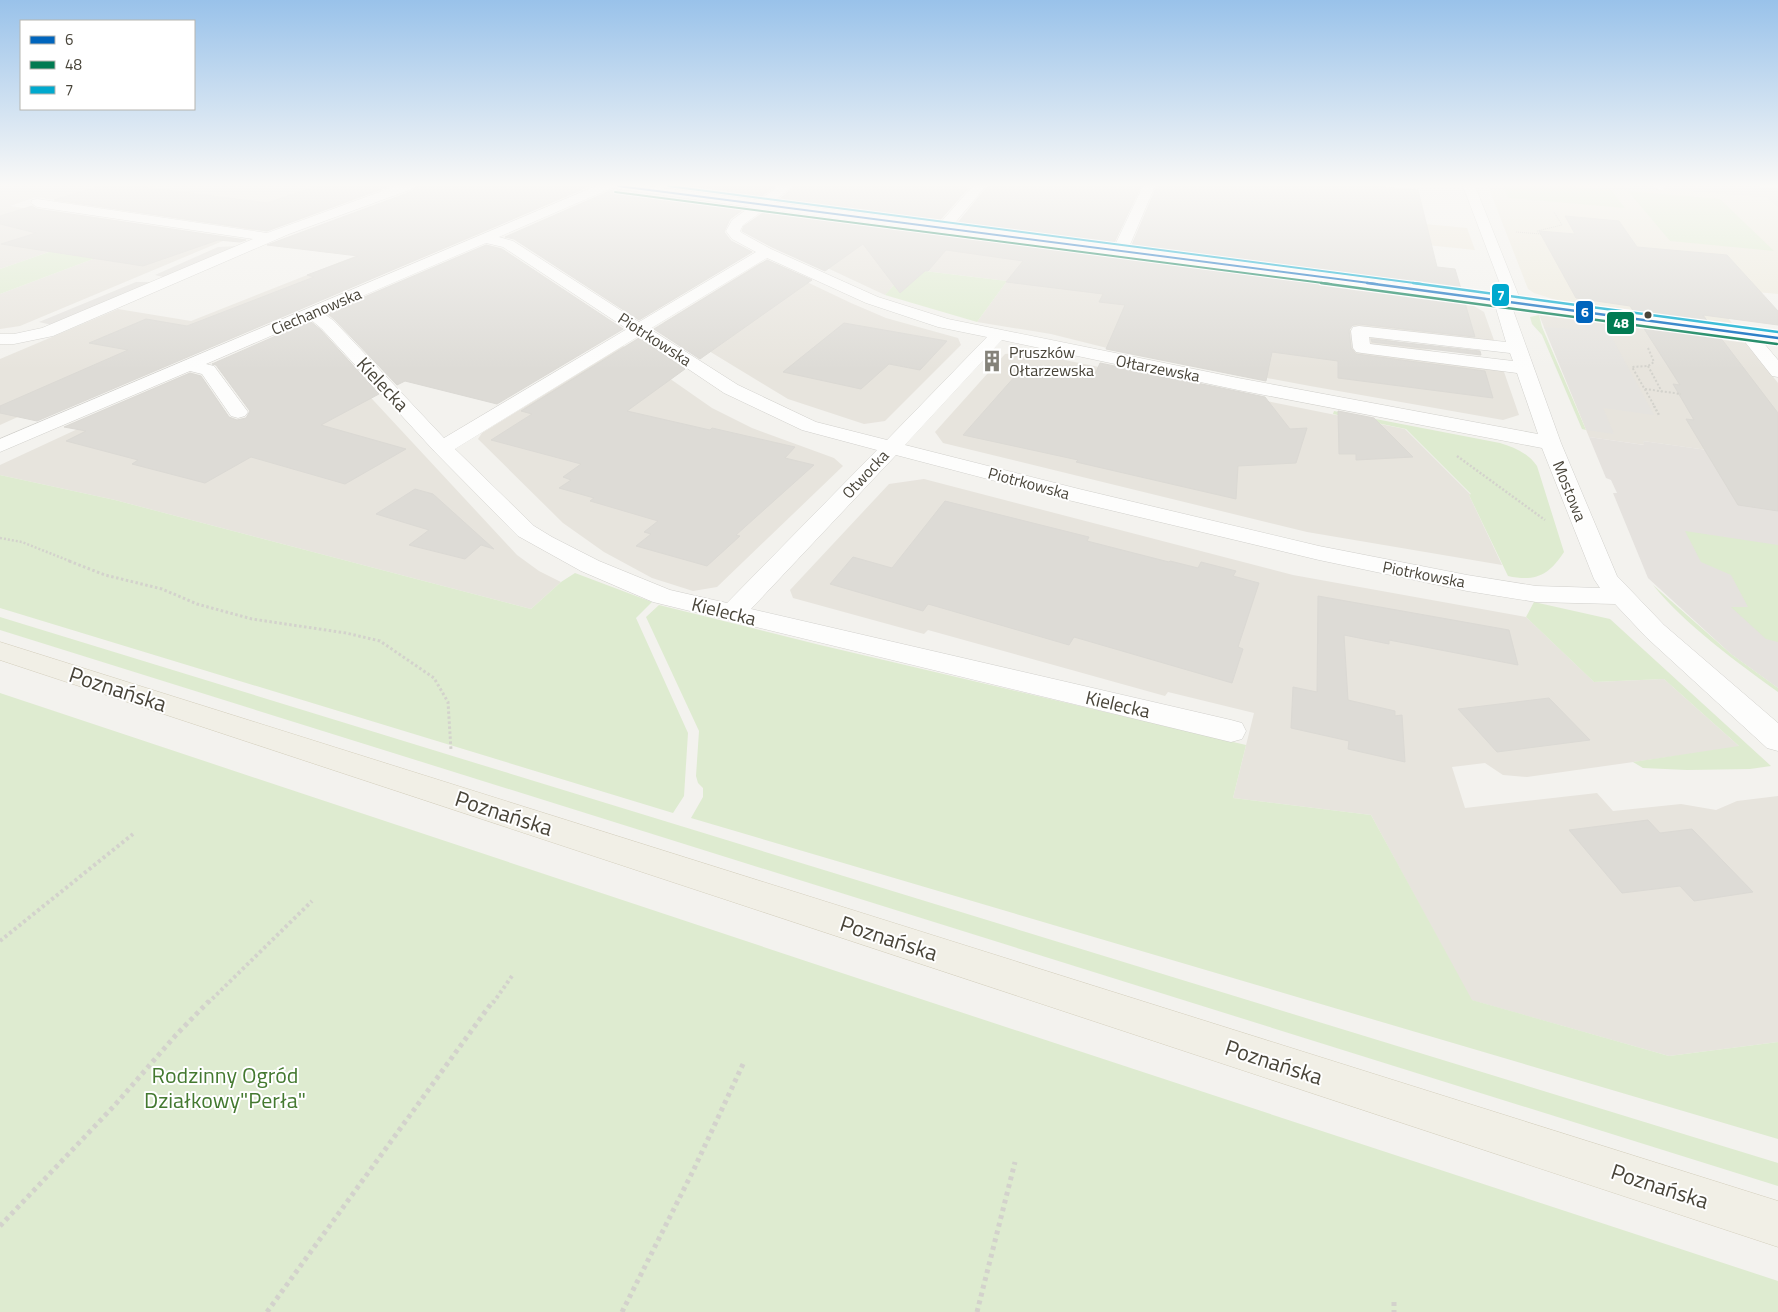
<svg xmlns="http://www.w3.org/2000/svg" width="1778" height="1312" viewBox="0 0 1778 1312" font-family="'Titillium Web',sans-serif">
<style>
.residential{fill:#e7e4dd}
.commercial{fill:#ede8dc}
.industrial{fill:#e5e2de}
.education{fill:#edeade}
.green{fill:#deebd0}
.parking{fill:#e5e3df}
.building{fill:#dddbd6;stroke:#dbd9d4}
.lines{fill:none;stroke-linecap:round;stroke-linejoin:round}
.minor-casing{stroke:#d1d0cc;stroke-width:1}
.major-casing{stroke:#d4cfbd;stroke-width:1}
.path-far5{stroke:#d3d2cc;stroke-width:1;stroke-dasharray:1 1;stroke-linecap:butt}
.path-far4{stroke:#d3d2cc;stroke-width:2;stroke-dasharray:2 2;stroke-linecap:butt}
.path-far3{stroke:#d3d2cc;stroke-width:2.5;stroke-dasharray:2 2;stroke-linecap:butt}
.path-far2{stroke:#d3d2cc;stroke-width:3;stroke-dasharray:2.5 2.5;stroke-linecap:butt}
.path-far1{stroke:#d3d2cc;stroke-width:4;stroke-dasharray:3 3;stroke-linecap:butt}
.path{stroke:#d3d2cc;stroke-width:5;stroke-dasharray:4 4;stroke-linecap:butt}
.minor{fill:#fdfdfc;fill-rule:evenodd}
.major{fill:#f1efe6;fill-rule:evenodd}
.bus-1-far1-casing{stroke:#fff;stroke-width:4}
.bus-1-casing{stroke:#fff;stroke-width:5}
.bus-2-far1-casing{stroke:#fff;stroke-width:4}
.bus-2-casing{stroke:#fff;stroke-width:5}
.bus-3-far1-casing{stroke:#fff;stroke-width:4}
.bus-3-casing{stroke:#fff;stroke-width:5}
.bus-1-far1{stroke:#0065bd;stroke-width:2}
.bus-1{stroke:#0065bd;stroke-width:2.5}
.bus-2-far1{stroke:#017b52;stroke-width:2}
.bus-2{stroke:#017b52;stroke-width:2.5}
.bus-3-far1{stroke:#00a9ce;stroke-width:2}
.bus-3{stroke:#00a9ce;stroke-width:2.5}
.bus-dot{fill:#49453a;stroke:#fff;stroke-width:2}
.labels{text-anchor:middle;stroke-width:4;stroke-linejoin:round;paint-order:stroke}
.far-street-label{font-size:16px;fill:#49453a;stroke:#fff}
.far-poi-label{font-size:16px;fill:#49453a;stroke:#fff;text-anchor:start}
.street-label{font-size:19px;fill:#49453a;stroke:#fff}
.near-street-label{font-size:22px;fill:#49453a;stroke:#fff}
.near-park-label{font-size:22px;fill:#447930;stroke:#fff}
.line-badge{stroke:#fff;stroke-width:2}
.badge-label{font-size:14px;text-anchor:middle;font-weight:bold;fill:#fff}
</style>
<rect width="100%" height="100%" fill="#f3f2ee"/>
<!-- residential -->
<g class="residential">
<path d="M0,186H376L252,230L36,197L10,206L129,224L0,269Z"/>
<path d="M1624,186H1754L1778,188V208L1767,198Z"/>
<path d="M571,192L574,193L470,238L164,364L31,411L0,425V359L118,309L191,321L416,232Z"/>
<path d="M744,229L1321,285L1474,306L1484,312L1495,343L1320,322L1503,369L1519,415L1503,420L1310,386L1107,348L1051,334L977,322L1007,281L908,269L885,295Z"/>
<path d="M170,230L230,238L20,326L0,329V294Z"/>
<path d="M765,262L851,303L886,318L958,338L961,345L885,421L864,424L788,399L663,323L760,263Z"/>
<path d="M1539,315L1746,343L1778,383V460L1643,441L1645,445L1589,437Z"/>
<path d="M309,331L517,555L539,571L561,582L531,609L115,500L0,475V465L179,382L232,438L267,428Z"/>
<path d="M623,346L712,408L752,428L834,458L843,466L717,587L693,591L652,578L604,552L563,523L478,439L482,433Z"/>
<path d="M1025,352L1405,429L1471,495H1469L1502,565L1307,532L943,443L935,432L1005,354Z"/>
<path d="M924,479L1293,575L1526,617L1594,682L1664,679L1740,747L1527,777L1503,775L1485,763L1452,767L1465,808L1597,793L1613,811L1681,804L1716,810L1737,801L1778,796V1042L1669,1056L1471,1000L1371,815L1233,798L1254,713L1168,692L1165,696L928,630L924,634L793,598L790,590L889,484Z"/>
</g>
<!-- commercial -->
<path class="commercial" d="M1320,214L1467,228L1475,250L1320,234Z"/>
<!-- industrial -->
<path class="industrial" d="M1589,437L1644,445L1643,441L1778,460V688L1731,654L1648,578L1613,493H1617L1611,480L1606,478Z"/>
<!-- education -->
<path class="education" d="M1488,186H1624L1767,198L1778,208V294L1703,287L1732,323L1556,300L1534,293L1528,289Z"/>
<!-- green -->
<g class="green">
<path d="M1503,186H1562L1611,190L1625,208L1509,198Z"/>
<path d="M1628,191L1720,199L1774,251L1670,241Z"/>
<path d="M129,224L170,230L0,294V269Z"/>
<path d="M908,269L1007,281L977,322L885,295Z"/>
<path d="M1539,315L1542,327L1586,430L1582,429L1542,335L1532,324L1530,317Z"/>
<path d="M1334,411L1500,443C1514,447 1528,453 1537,466L1564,552C1549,575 1536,582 1508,576L1469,495L1471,494L1406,429L1333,414Z"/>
<path d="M0,475L115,500L531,609L561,582L575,573L652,602L636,618L688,733L684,796L673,813L0,608Z"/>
<path d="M1685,531L1778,545V642L1766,639L1731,607H1748L1731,575L1701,562Z"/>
<path d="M1653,585L1731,654L1778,688V692C1738,663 1684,624 1653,585Z"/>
<path d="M1534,602L1610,619L1771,766L1750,769L1687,770L1643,768L1633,762L1739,746L1664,679L1594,682L1526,617Z"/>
<path d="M659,605L820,645L1246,745L1233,798L1371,815L1472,1000L1669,1056L1778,1042V1139L691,818L703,797V788L698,783L696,776L699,731L646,617Z"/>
<path d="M0,617L1778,1163V1186L0,630Z"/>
<path d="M0,693L860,979L1778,1281V1312H0Z"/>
</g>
<!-- parking -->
<g class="parking">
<path d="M238,246L163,277L155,275L218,247Z"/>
<path d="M136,282H151L52,325L39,322Z"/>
<path d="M1583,322L1605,325L1654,415L1603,408L1614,434L1587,430L1544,327L1587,330Z"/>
</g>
<!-- building -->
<g class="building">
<path d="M99,186H137L267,203L317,186H390L267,231L54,200Z"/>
<path d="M416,186H590L37,421L0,413V406L128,350L89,343L146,319L187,326L314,277L307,275L358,256L267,245L413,191Z"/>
<path d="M665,186H775L759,198Z"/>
<path d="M795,186H970L939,221L778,201Z"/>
<path d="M988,186H1141L1114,243L957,224Z"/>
<path d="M1157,186H1375L1418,190L1437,267L1455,269L1461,289L1132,245Z"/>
<path d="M612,190L745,208L730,219L724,232L731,241L752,252L639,320L514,239L505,237Z"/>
<path d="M32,206L37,209L246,240L240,242L218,240L143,266L1,244L36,233L0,224V216Z"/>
<path d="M766,211L1465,303L1475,337L1359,324L1353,325L1349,330L1351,348L1356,354L1485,371L1493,398L1338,378V361L1272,352L1266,381L1106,349L1125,305L1099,302L1103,294L1006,282L1023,261L946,250L928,271H925L900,293L863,244L825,271L772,247L742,231L744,226Z"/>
<path d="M1565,216L1619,221L1637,247L1727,255L1778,311V325L1703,315L1708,322L1634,312L1630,306L1576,298L1539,231L1575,234Z"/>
<path d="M486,245L502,249L623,329L497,404L405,381L397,385L335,320L327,313Z"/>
<path d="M767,260L812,280L700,359L654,329Z"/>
<path d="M310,321L321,330L379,394L321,425L406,449L345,484L251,457L205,483L132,464L138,460L66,441L86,431L64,427L190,373L201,376L229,417L237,420L246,418L250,411L216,365L212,364Z"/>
<path d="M844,323L947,341L920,370L889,364L861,389L783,372Z"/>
<path d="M1643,327L1720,337L1778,413V511L1738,505L1686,419L1694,420L1673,384L1680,385Z"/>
<path d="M639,338L685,369L627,411L710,430L712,428L795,447L785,458L814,465L736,535L740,536L707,566L636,546L651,534L644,532L658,521L590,501L594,498L559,488L571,480L563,477L581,464L491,440L532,414L521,411Z"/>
<path d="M1371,339L1480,351L1481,355L1372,342Z"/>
<path d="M1100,363L1265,397L1290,429L1307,428L1296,463L1238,466L1236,499L1076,462L1078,460L963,435L1024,366L1093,379Z"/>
<path d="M1338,411L1374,418L1413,457L1356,460V454H1339Z"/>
<path d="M415,489L433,494L494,549L481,545L465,559L409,545L429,530L376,514Z"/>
<path d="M945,501L1089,537L1087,541L1169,562L1170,561L1198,568L1201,562L1236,571L1233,576L1259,583L1238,647L1243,649L1232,683L1074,637L1069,645L928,604L923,611L830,584L853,557L892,568Z"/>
<path d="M1318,596L1509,630L1518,665L1389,640V644L1344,635L1348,700L1395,711V716L1402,715L1405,762L1348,749L1349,741L1291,728L1293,687L1317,692Z"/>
<path d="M1549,698L1590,740L1497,752L1458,709Z"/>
<path d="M1648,820L1660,833L1692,829L1753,892L1694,901L1680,886L1622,893L1569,830Z"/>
</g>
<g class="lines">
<!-- minor casing -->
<g class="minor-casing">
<g id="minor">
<path d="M396,186H414L412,189L289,234L53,336L14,344H0V334H14L42,328L253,239L37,207L31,203L32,200L37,199L267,233Z"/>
<path d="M596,186H647L759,200L779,186H793L773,202L940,223L973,186H986L953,225L1115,245L1143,186H1155L1129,247L1505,297L1463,186H1475L1520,299L1778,333V343L1762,341L1778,360V377L1772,376L1742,338L1512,307L1561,443L1617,576L1664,625L1778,723V751L1767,748L1646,637L1615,604L1536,602L1467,591L1319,560L1068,500L896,455L751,609L1231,720L1242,723L1246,731L1242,739L1231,742L653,602L581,571L518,536L435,452L322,329L310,319L206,364L214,366L248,412L245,416L238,418L231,416L202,374L190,371L0,452V439ZM612,188L750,207L732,220L726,231L732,239L756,252L639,322L513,241L499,237ZM765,209L1495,305L1506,342L1359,326L1353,327L1351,331L1353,348L1356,352L1362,353L1517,373L1538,434L1238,378L948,319L878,297L771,249L742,233L740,231L743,225ZM486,243L503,247L627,329L444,438L334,321L323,313ZM767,258L866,303L938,327L987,337L887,440L816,422L738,385L650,329ZM639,336L724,393L802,430L877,450L727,603L670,590L599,561L552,537L534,526L455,449ZM1369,337L1510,353L1513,361L1370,344ZM1002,340L1238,390L1542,448L1594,579L1600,588L1536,586L1467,575L1319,546L1079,489L905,445Z"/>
<path d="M1653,186H1666V187L1660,191Z"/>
</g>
</g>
<!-- major casing -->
<g class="major-casing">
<path id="major" d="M0,642L1778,1201V1247L0,660Z"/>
</g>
<!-- path-far5 -->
<g class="path-far5">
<path d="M1516,232L1541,234"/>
<path d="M1539,234L1537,231L1562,225L1554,212"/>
</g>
<!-- path-far4 -->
<g class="path-far4">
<path d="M1648,348L1654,362L1648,366L1632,367L1655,407"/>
<path d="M1648,366L1662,392"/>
<path d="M1645,389L1681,394"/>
</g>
<!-- path-far3 -->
<g class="path-far3">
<path d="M1654,406L1659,415"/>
<path d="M1457,456L1545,520"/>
<path d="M0,538L22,542L72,562"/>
</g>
<!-- path-far2 -->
<path class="path-far2" d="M69,561L105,575L162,589L197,604L252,619L346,633L380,641L434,678L448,702L451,750"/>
<!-- path-far1 -->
<g class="path-far1">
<path d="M0,941L133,834"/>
<path d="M208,1003L312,901"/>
<path d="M493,1003L512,976"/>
</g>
<!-- path -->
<g class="path">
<path d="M0,1226L114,1106L176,1035L209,1001"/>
<path d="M1394,1302V1312"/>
<path d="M267,1312L493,1001"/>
<path d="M622,1312L693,1171L744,1062"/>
<path d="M977,1312L1015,1162"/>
</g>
<!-- minor -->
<use href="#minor" class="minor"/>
<!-- major -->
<use href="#major" class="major"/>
<!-- bus-1-far1 casing -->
<g class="bus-1-far1-casing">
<path id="bus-1-far1" d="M618,186L1377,284"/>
</g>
<!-- bus-1 casing -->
<g class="bus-1-casing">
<path id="bus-1" d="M1367,283L1778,338"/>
</g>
<!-- bus-2-far1 casing -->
<g class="bus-2-far1-casing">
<path id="bus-2-far1" d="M615,192L1331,284"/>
</g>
<!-- bus-2 casing -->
<g class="bus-2-casing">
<path id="bus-2" d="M1321,283L1777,344"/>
</g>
<!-- bus-3-far1 casing -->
<g class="bus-3-far1-casing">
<path id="bus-3-far1" d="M668,186L1422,284"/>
</g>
<!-- bus-3 casing -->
<g class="bus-3-casing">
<path id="bus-3" d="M1413,283L1778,332"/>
</g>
<!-- bus-1-far1 -->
<use href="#bus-1-far1" class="bus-1-far1"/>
<!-- bus-1 -->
<use href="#bus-1" class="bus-1"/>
<!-- bus-2-far1 -->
<use href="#bus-2-far1" class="bus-2-far1"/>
<!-- bus-2 -->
<use href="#bus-2" class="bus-2"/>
<!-- bus-3-far1 -->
<use href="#bus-3-far1" class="bus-3-far1"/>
<!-- bus-3 -->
<use href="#bus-3" class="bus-3"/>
</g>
<!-- sky -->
<linearGradient id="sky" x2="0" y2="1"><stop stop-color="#99c2ea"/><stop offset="0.5" stop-color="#faf9f7"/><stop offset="1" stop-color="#faf9f7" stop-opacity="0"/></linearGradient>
<rect width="1778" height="370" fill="url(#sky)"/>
<!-- icons -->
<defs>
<g id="building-bare" transform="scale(1.725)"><path d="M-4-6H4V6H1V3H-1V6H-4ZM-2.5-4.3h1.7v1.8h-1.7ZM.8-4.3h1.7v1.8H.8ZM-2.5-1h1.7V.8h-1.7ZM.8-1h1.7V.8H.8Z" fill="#848279" stroke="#fff" stroke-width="2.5" paint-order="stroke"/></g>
</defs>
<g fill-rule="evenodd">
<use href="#building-bare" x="992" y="361"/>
</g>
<!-- markers -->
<circle class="bus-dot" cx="1648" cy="315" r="4.5"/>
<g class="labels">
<!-- far-street labels -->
<g class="far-street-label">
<text transform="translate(316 311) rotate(-23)" y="6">Ciechanowska</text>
<text transform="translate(655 339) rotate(33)" y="6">Piotrkowska</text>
<text transform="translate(1158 368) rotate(11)" y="6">Ołtarzewska</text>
<text transform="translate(865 474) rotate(-47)" y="6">Otwocka</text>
<text transform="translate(1029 483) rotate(15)" y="6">Piotrkowska</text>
<text transform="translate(1570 491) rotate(68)" y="6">Mostowa</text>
<text transform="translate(1424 574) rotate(11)" y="6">Piotrkowska</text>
</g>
<!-- far-poi labels -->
<g class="far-poi-label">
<text x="1009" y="358">Pruszków<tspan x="1009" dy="18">Ołtarzewska</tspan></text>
</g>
<!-- street labels -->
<g class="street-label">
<text transform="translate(383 384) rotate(47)" y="7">Kielecka</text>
<text transform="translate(724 611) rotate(14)" y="7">Kielecka</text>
<text transform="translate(1118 704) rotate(13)" y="7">Kielecka</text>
</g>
<!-- near-street labels -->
<g class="near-street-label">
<text transform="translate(118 689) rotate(18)" y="8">Poznańska</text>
<text transform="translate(504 813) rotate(18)" y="8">Poznańska</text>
<text transform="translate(889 938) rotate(18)" y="8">Poznańska</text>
<text transform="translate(1274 1062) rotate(18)" y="8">Poznańska</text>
<text transform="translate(1660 1186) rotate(18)" y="8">Poznańska</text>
</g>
<!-- near-park labels -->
<g class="near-park-label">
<text x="225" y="1083">Rodzinny Ogród<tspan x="225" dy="25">Działkowy"Perła"</tspan></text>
</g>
</g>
<g class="line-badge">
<rect x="1491" y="283" width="19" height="24" rx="5" fill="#00a9ce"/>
<rect x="1575" y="300" width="19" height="24" rx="5" fill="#0065bd"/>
<rect x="1606" y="311" width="29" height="24" rx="5" fill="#017b52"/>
</g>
<g class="badge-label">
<text x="1501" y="300">7</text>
<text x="1585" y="317">6</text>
<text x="1621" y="328">48</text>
</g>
<!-- legend -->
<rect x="20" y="20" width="175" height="90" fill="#ffffff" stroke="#b6b5b0"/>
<rect x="30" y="36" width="25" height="8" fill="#0065bd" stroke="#b6b5b0"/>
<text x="65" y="45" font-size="15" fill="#49453a">6</text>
<rect x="30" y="61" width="25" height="8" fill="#017b52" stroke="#b6b5b0"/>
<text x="65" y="70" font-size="15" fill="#49453a">48</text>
<rect x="30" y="86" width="25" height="8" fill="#00a9ce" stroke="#b6b5b0"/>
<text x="65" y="95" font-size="15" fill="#49453a">7</text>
</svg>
